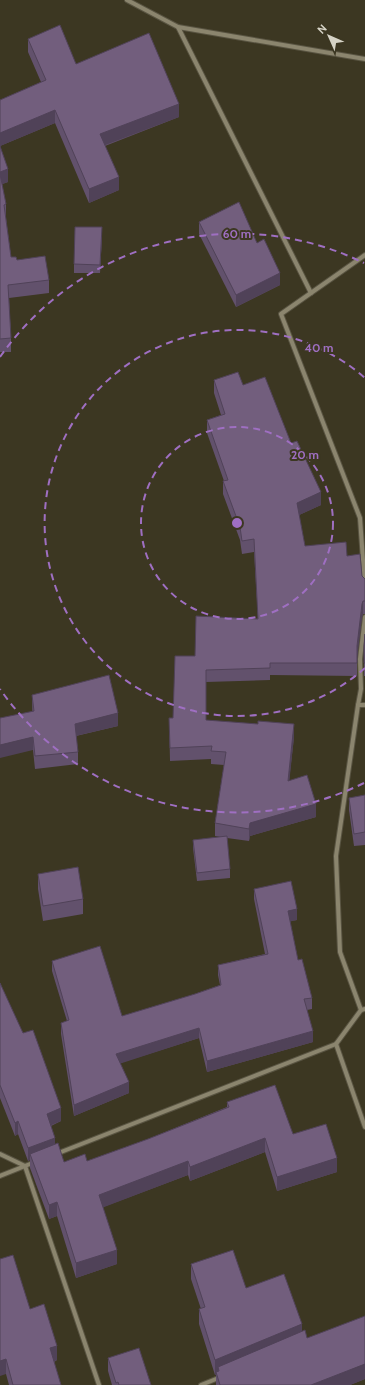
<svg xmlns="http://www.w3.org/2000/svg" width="365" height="1385" viewBox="0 0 365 1385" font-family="Cabin,sans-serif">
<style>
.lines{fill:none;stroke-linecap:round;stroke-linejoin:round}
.minor-casing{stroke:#595442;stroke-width:6}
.minor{stroke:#8b856e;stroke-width:4}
.wall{fill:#62516c}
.shaded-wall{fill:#504258}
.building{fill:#725e7d;stroke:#504258}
.ring{fill:none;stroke:#9f6fc2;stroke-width:2;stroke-dasharray:7 5}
.centre{fill:#9f6fc2;stroke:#3c3722;stroke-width:2}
.ring-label{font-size:12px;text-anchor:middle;font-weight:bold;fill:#9f6fc2;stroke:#3c3722;stroke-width:4;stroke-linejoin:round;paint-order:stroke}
</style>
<rect width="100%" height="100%" fill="#3c3722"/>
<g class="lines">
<!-- minor casing -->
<g class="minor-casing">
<g id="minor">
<path d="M127,0L178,27L365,59"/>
<path d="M178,27L311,293"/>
<path d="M365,255L281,314L360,518L365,588"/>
<path d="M358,705L361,689L360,659L365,617"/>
<path d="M361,1010L340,952L336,856L358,705H365"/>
<path d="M336,1044L365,1127"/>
<path d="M0,1154L25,1166L99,1385"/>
<path d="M56,1154L336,1044L361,1010L365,1009"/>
<path d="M0,1176L35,1162"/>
<path d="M201,1385L221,1377"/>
</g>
</g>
<!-- minor -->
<use href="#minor" class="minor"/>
</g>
<!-- wall -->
<g class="wall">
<path d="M28,39L179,117L105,146L119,190L89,203L55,123L0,146L8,182L2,184L6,204V218L11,257L17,260L49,280V293L9,298L11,338V352H0V100L41,82L28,52Z"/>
<path d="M199,222L257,243L280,285L236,307L199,234Z"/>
<path d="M102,236L100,273H74V264Z"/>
<path d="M214,380L243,385L291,443L321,505L299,515L305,546L347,556L362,576L365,579V614H363L362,617L357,656V676L270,675V680L206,682V720L294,737L289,781L316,817L250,836L249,841L227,838L230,869V878L197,881L193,848V840L221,837L215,836V823L224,765L211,764V759L170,761L169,718H173L195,656L258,618L254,552L242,554L240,540L223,494V481H224L207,433V420L221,415L214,393Z"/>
<path d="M365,634V676H364V646Z"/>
<path d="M32,695L118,726L76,736L78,752V764L35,769L33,750Z"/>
<path d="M365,795V845L354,846L349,810V798Z"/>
<path d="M38,874L83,899V914L43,921L38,889Z"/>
<path d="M254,889L297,920L290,921L298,960L312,998V1009L307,1010L313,1042L207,1072L199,1038L120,1063L129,1093L74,1116L61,1034V1023L67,1021L52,971V961L122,1016L195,994L220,985L218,975V965L265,954L254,899Z"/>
<path d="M0,983L61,1121L51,1126L55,1144L64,1162L87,1161L148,1139L227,1107V1102L293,1134L337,1172L277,1191L265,1152L190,1181L188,1175L103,1207L117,1264L76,1278L57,1216L49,1219L30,1168V1160L28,1161L18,1134L15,1136L0,1098Z"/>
<path d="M0,1259L30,1309L57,1360L54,1362L61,1385H9L6,1374Z"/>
<path d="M191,1264L246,1288L302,1331L307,1338L365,1379L350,1385H216V1375H215L199,1324V1309H201L191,1279Z"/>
<path d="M108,1358L151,1385H112L108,1371Z"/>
</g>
<!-- shaded-wall -->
<g class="shaded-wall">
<path d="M179,104V117L100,147V134Z"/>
<path d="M55,110V123L0,146V133Z"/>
<path d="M8,169V182L0,185V172Z"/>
<path d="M119,177V190L89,203V189Z"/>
<path d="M102,227V236L100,273V265Z"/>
<path d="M280,273V285L236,307V295Z"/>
<path d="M321,492V505L297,516V503Z"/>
<path d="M363,601V614L362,617L357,659V646L362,604Z"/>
<path d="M118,713V726L75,736V724Z"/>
<path d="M294,724V737L288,794V781Z"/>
<path d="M33,737V750L0,758V745Z"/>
<path d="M316,804V817L250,836L249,841V829L250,823Z"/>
<path d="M297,909V920L288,922V911Z"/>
<path d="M199,1028V1038L116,1065V1054Z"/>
<path d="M313,1031V1042L207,1072V1061Z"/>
<path d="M129,1082V1093L74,1116V1105Z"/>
<path d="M61,1108V1121L47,1127V1114Z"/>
<path d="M18,1121V1134L15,1136V1123Z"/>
<path d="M55,1138V1151L30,1154V1160L28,1161V1148Z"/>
<path d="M265,1138V1152L190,1181V1167Z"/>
<path d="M337,1158V1172L277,1191V1177Z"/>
<path d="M188,1161V1175L99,1209V1195Z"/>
<path d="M57,1202V1216L49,1219V1205Z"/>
<path d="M117,1250V1264L76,1278V1263Z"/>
<path d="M302,1324V1339L219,1371L218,1367V1374L216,1372V1375H215V1360Z"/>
<path d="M57,1346V1360L50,1363V1348Z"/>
<path d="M6,1359V1374L0,1376V1361Z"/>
<path d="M365,1364V1379L350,1385H311Z"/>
</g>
<!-- building -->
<g class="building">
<path d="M60,25L76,64L149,33L179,104L100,134L119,177L89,189L55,110L0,133V100L46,80L28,39Z"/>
<path d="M0,146L8,169L0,172Z"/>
<path d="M0,174L6,204L4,205L11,257H16L17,260L45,256L49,280L8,285L11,338L0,339Z"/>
<path d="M239,202L257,243L264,239L280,273L236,295L199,222Z"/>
<path d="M75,227H102L100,265L74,264Z"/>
<path d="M238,372L243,385L265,377L291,443L297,441L321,492L297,503L305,546L346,542L347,556L360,554L362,576L365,579V601H363L362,604L357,646V663H270V668L206,670V720L258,724V721L294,724L288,781L307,775L316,804L250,823L249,829L215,823L226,752L211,751L212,746L170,748L169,718H173L175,656H195L196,616L258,619L254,539L242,541L240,527L223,481L228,480L207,420L225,414L214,380Z"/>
<path d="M365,634V663H364V646Z"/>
<path d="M109,675L118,713L75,724L78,752L35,756L33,737L0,745V718L34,711L32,695Z"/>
<path d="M365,795V832L354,834L349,798Z"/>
<path d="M227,836L230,869L197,873L193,840Z"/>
<path d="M78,867L83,899L43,906L38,874Z"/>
<path d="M291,881L297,909L288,911L298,960L302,959L312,998L304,999L313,1031L207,1061L199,1028L116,1054L129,1082L74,1105L61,1023L69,1020L52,961L100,946L122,1016L195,994L221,985L218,965L268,954L254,889Z"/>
<path d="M0,983L23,1033L33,1030L61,1108L47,1114L55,1138L28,1148L18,1121L15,1123L0,1085Z"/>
<path d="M275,1085L293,1134L326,1124L337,1158L277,1177L265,1138L190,1167L188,1161L99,1195L117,1250L76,1263L57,1202L49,1205L30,1154L58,1143L64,1162L85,1154L87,1161L148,1139L229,1107L227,1102Z"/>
<path d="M233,1250L246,1288L284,1274L302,1324L215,1360L199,1309L205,1307L191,1264Z"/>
<path d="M13,1255L30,1309L44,1304L57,1346L50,1348L61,1385H13L6,1359L0,1361V1259Z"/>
<path d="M365,1316V1364L311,1385H220L216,1372L219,1371L218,1367L305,1330L307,1338Z"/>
<path d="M139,1348L151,1385H119L118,1382L116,1383L108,1358Z"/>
</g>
<!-- distance rings -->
<g class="ring">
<circle cx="237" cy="523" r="96"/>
<path d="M365 668A193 193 0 1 1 365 378"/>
<path d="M364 783A289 289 0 0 1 0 689M0 357A289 289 0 0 1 364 263"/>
</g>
<circle cx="237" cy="523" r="6" class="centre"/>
<g class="ring-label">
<text x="237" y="238">60 m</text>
<text x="319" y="352">40 m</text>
<text x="305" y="459">20 m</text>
</g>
<!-- north arrow -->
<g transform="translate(329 36) rotate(315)" stroke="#3c3722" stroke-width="3" paint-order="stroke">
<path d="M0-3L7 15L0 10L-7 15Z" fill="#d6d3c6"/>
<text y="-6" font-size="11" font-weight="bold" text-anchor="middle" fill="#d6d3c6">N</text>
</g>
</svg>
